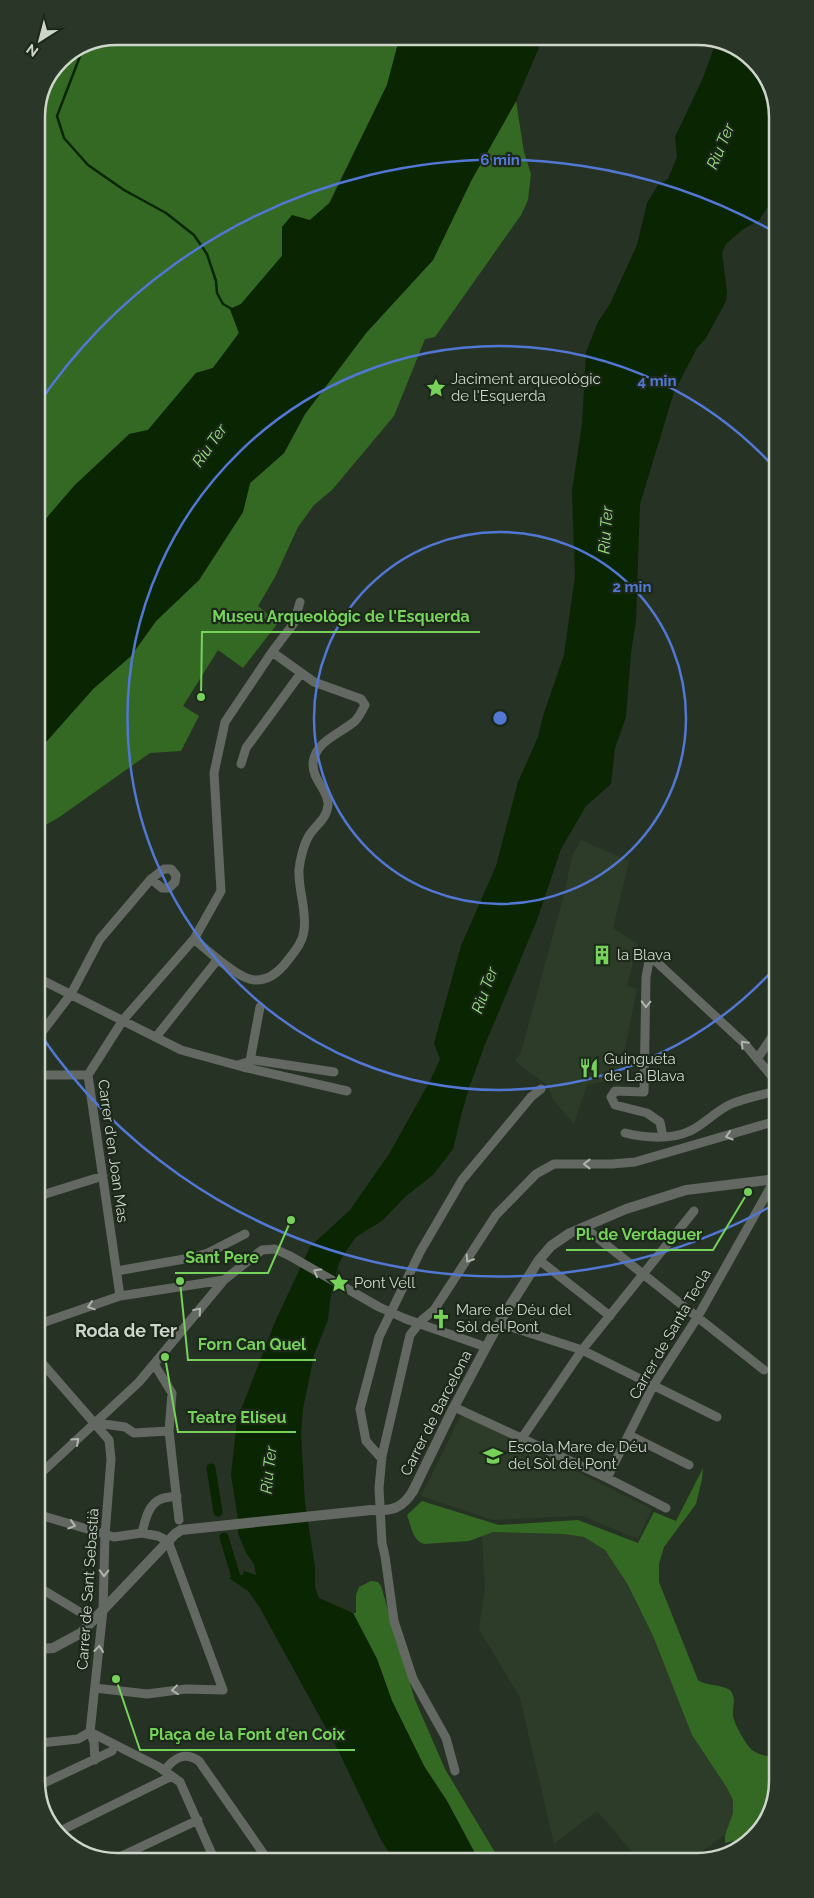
<svg xmlns="http://www.w3.org/2000/svg" width="814" height="1898" viewBox="0 0 814 1898" font-family="Raleway,sans-serif">
<rect width="100%" height="100%" fill="#263223"/>
<path fill="#2d3c28" d="M581 840 629 861 613 928 638 944 627 986 637 989 619 1078 587 1085 574 1124 553 1100 548 1086 515 1061 521 1052 565 891 572 856Z
M465 1416 652 1509 638 1539 582 1516 493 1520 421 1496 460 1417Z
M493 1532 563 1534 584 1537 605 1550 628 1585 653 1636 692 1735 727 1788 733 1800V1813L725 1835 692 1858H637L597 1811 554 1844 520 1698 479 1629 485 1587 482 1536Z"/>
<path fill="#346923" d="M117 36H400L387 85 329 203 310 220 282 227V256L241 304 230 309 239 333 213 368 196 373 148 430 129 434 75 485 37 529 36 112 60 60Z
M516 101 524 152 531 174 528 200 521 215 435 337 425 339 394 416 332 490 314 505 298 527 275 577 258 606 278 623 243 668 218 650 183 706 199 716 181 751 150 753 58 818 38 829V751L93 689 131 656 156 621 199 580 243 512 250 483 284 453 305 414 366 333 433 260 471 181Z
M703 1468 702 1479 696 1504 664 1547 659 1564V1582L698 1680C706 1686 719 1684 730 1690 737 1699 732 1706 733 1716 734 1724 747 1746 752 1750 759 1756 770 1755 778 1761V1781L761 1830 741 1844 734 1841 725 1843V1835L733 1813V1800L727 1788 692 1735 653 1636 628 1585 605 1550 584 1537 563 1534 493 1532 469 1541 424 1544C413 1541 411 1526 407 1515L422 1501 499 1525 578 1520 638 1543 654 1512 676 1521Z
M371 1581 378 1582 381 1586 415 1700 445 1769 499 1859H478L447 1801 424 1766 392 1701 377 1659 353 1613H356V1595L359 1587Z"/>
<path fill="#0a2502" d="M400 36H544L516 101 471 181 433 260 366 333 305 414 284 453 250 483 243 512 199 580 156 621 131 656 93 689 38 751 37 529 75 485 130 434 148 430 196 373 213 368 239 333 230 309 241 304 282 256V227L292 215 310 220 330 203 387 85Z
M716 42 746 53 774 92V198L759 220 742 230 726 244 722 253 727 292 726 301 706 338 697 348 674 392 640 504 636 621 631 652 626 717 615 748 611 784 586 806 561 849 537 920 484 1047 469 1088 462 1112 453 1149 433 1175 406 1196 383 1220 356 1237 344 1254 339 1263 330 1300 328 1320 314 1355 303 1409 301 1434 305 1503 315 1567V1587L319 1598 353 1613 377 1659 392 1701 424 1766 447 1801 478 1859 394 1860 381 1840 338 1750 260 1608 248 1591 229 1578 243 1575 244 1571 256 1575 254 1564 246 1553 238 1533V1519L231 1475 237 1420 275 1322 310 1247 350 1210 389 1154 430 1081 440 1059 434 1043 461 946 496 866 518 782 538 737 543 716 564 655 575 576 572 491 582 424 586 352 598 322 610 304 637 245 647 203 658 185 668 179 677 157 675 137 703 78Z"/>
<g fill="none" stroke-linecap="round" stroke-linejoin="round">
<path stroke="#0a2502" stroke-width="2.5" d="M82 51 57 116 64 138 88 165 124 190 166 213 194 235 207 254 216 281 217 293 223 304 232 309"/>
<path stroke="#0a2502" stroke-width="9" d="M211 1468 218 1512
M224 1537 236 1577 245 1583"/>
<path stroke="#636962" stroke-width="9" d="M241 764 246 748 301 673
M194 939C207 950 238 979 254 980 269 981 280 971 288 960 295 951 303 942 304 930 307 910 298 890 299 870 300 859 304 843 310 834 317 824 327 818 328 805 329 790 312 780 313 763 315 741 340 734 355 721 359 717 362 711 365 705L361 699 314 682 272 652
M650 956 646 977 644 1092 615 1091 611 1097 615 1105 647 1113 660 1122 663 1137
M650 956 743 1042 776 1081
M38 978 181 1050 243 1067 347 1091
M39 1036 71 994 100 939 151 879 162 888H169L175 882 176 875 171 869H164L151 879
M156 1037 218 959
M757 1059 776 1031
M250 1061 260 1007
M238 1065 254 1060 334 1072
M39 1075H88
M625 1133C645 1138 671 1140 690 1131 704 1125 715 1111 731 1104 745 1098 761 1095 776 1091
M39 1196 103 1176
M585 1228 764 1370
M539 1260 610 1316
M117 1271 190 1258 208 1253 245 1234
M120 1296 88 1075 123 1020 194 939 221 891 214 773 225 722 272 652 294 623 300 602
M406 1319 486 1347
M499 1323 582 1350 717 1417
M39 1324 120 1296 224 1280
M39 1355 42 1363 109 1440 111 1459 105 1535 103 1610 90 1732 94 1742 95 1760
M154 1364 172 1393 169 1431 179 1520
M454 1407 607 1478 666 1508
M96 1423 125 1427 134 1433 169 1431
M629 1435 689 1465
M522 1438 582 1350 694 1211
M382 1459 366 1441 360 1409 379 1337 420 1252 462 1180 531 1097 541 1089
M40 1474 139 1382 224 1280 262 1250 275 1249 290 1256
M607 1478 653 1386 697 1318 775 1179
M40 1515 114 1537 142 1533 158 1536 168 1541 223 1690 186 1689 147 1694 95 1688
M142 1533C145 1521 148 1504 161 1499 166 1497 172 1497 177 1496
M40 1588 93 1620
M90 1732 159 1767 180 1782 215 1861
M40 1743 78 1739 90 1732
M164 1771C174 1758 184 1751 199 1761L263 1853
M455 1771 446 1738 413 1679 394 1621 385 1556 382 1543 379 1488 382 1456 410 1335 422 1320 434 1310 496 1215 536 1174 554 1164H612L635 1162 776 1121
M40 1785 112 1751
M58 1832 172 1776
M111 1861 198 1820"/>
<path stroke="#636962" stroke-width="10" d="M413 1491 454 1407 499 1323 539 1260 551 1246 570 1233 626 1209 686 1190 776 1179
M40 1649 53 1648 81 1633 175 1534 181 1530 371 1510"/>
<path stroke="#636962" stroke-width="9" d="M290 1256 379 1307 406 1319"/>
<path stroke="#636962" stroke-width="10" d="M371 1510C392 1511 402 1509 413 1491"/>
</g>
<defs><path id="oneway-chevron" d="M-2-3.5L2.5 0L-2 3.5" fill="none" stroke-width="1.6" stroke-linecap="round" stroke-linejoin="round" transform="scale(1.25)"/></defs>
<g stroke="#aeb5ac">
<use href="#oneway-chevron" transform="translate(646 1004) rotate(91)"/>
<use href="#oneway-chevron" transform="translate(744 1044) rotate(-133)"/>
<use href="#oneway-chevron" transform="translate(729 1136) rotate(163)"/>
<use href="#oneway-chevron" transform="translate(587 1164) rotate(-180)"/>
<use href="#oneway-chevron" transform="translate(469 1259) rotate(123)"/>
<use href="#oneway-chevron" transform="translate(317 1272) rotate(-151)"/>
<use href="#oneway-chevron" transform="translate(91 1306) rotate(162)"/>
<use href="#oneway-chevron" transform="translate(198 1311) rotate(-50)"/>
<use href="#oneway-chevron" transform="translate(76 1441) rotate(-42)"/>
<use href="#oneway-chevron" transform="translate(72 1525) rotate(17)"/>
<use href="#oneway-chevron" transform="translate(104 1573) rotate(91)"/>
<use href="#oneway-chevron" transform="translate(99 1649) rotate(-84)"/>
<use href="#oneway-chevron" transform="translate(175 1690) rotate(173)"/>
</g>
<g fill="none" stroke="#5277d4" stroke-width="2.5">
<circle cx="500" cy="718" r="186"/>
<path d="M774 969A372 372 0 1 1 774 467"/>
<path d="M775 1204A558 558 0 0 1 40 1034M37 406A558 558 0 0 1 771 230"/>
</g>
<defs>
<symbol id="sight-bare" viewBox="-9 -9 18 18"><path d="M0-6L1.8-2.2L6-1.7L2.9 1.2L3.7 5.4L0 3.3L-3.7 5.4L-2.9 1.2L-6-1.7L-1.8-2.2Z" fill="#76d25a" stroke="#1c2819" stroke-width="2.5" paint-order="stroke"/></symbol>
<symbol id="building-bare" viewBox="-9 -9 18 18"><path d="M-4-6H4V6H1V3H-1V6H-4ZM-2.5-4.3h1.7v1.8h-1.7ZM.8-4.3h1.7v1.8H.8ZM-2.5-1h1.7V.8h-1.7ZM.8-1h1.7V.8H.8Z" fill="#76d25a" stroke="#1c2819" stroke-width="2.5" paint-order="stroke"/></symbol>
<symbol id="restaurant-bare" viewBox="-9 -9 18 18"><path d="M-5-6h1v4h1v-4h1v4h1v-4h1v5L-1.5 .5V6h-2V.5L-5-1ZM5-6V6H3V1.5H1.5Q1.5-4 5-6Z" fill="#76d25a" stroke="#1c2819" stroke-width="2.5" paint-order="stroke"/></symbol>
<symbol id="church-bare" viewBox="-9 -9 18 18"><path d="M-1.2-6h2.4v3.5h3.3v2.4h-3.3V6h-2.4V-.1h-3.3v-2.4h3.3Z" fill="#76d25a" stroke="#1c2819" stroke-width="2.5" paint-order="stroke"/></symbol>
<symbol id="school-bare" viewBox="-9 -9 18 18"><path d="M0-5L7-2L0 1L-7-2ZM-4 1L0 2.5L4 1V4Q0 6-4 4Z" fill="#76d25a" stroke="#1c2819" stroke-width="2.5" paint-order="stroke"/></symbol>
</defs>
<g fill-rule="evenodd">
<use href="#sight-bare" x="422" y="374" width="28" height="28"/>
<use href="#building-bare" x="588" y="941" width="28" height="28"/>
<use href="#restaurant-bare" x="575" y="1054" width="28" height="28"/>
<use href="#sight-bare" x="325" y="1269" width="28" height="28"/>
<use href="#church-bare" x="427" y="1305" width="28" height="28"/>
<use href="#school-bare" x="479" y="1442" width="28" height="28"/>
</g>
<g text-anchor="middle" stroke-width="4.5" stroke-linejoin="round" paint-order="stroke">
<g font-size="15" fill="#ced6cc" stroke="#1c2819" text-anchor="start">
<text x="451" y="384">Jaciment arqueològic<tspan x="451" dy="17">de l'Esquerda</tspan></text>
<text x="617" y="960">la Blava</text>
<text x="604" y="1064">Guingueta<tspan x="604" dy="17">de La Blava</tspan></text>
<text x="354" y="1288">Pont Vell</text>
<text x="456" y="1315">Mare de Déu del<tspan x="456" dy="17">Sòl del Pont</tspan></text>
<text x="508" y="1452">Escola Mare de Déu<tspan x="508" dy="17">del Sòl del Pont</tspan></text>
</g>
<g font-size="15" fill="#ced6cc" stroke="#1c2819">
<text transform="translate(113 1151) rotate(82)" y="5">Carrer d'en Joan Mas</text>
<text transform="translate(670 1334) rotate(-60)" y="5">Carrer de Santa Tecla</text>
<text transform="translate(436 1413) rotate(-63)" y="5">Carrer de Barcelona</text>
<text transform="translate(88 1589) rotate(-86)" y="5">Carrer de Sant Sebastià</text>
</g>
<g font-size="16" font-style="italic" fill="#95de7f" stroke="#1c2819">
<text transform="translate(720 146) rotate(-67)" y="6">Riu Ter</text>
<text transform="translate(209 445) rotate(-55)" y="6">Riu Ter</text>
<text transform="translate(605 530) rotate(-86)" y="6">Riu Ter</text>
<text transform="translate(484 990) rotate(-70)" y="6">Riu Ter</text>
<text transform="translate(268 1470) rotate(-84)" y="6">Riu Ter</text>
</g>
<g font-size="18" font-weight="bold" fill="#ced6cc" stroke="#1c2819">
<text x="126" y="1337">Roda de Ter</text>
</g>
</g>
<path d="M0 0H814V1898H0ZM117 45H697A72 72 0 0 1 769 117V1781A72 72 0 0 1 697 1853H117A72 72 0 0 1 45 1781V117A72 72 0 0 1 117 45Z" fill="#2a3627" fill-rule="evenodd"/>
<path fill="none" stroke="#ced6cc" stroke-width="2.5" d="M117 45H697A72 72 0 0 1 769 117V1781A72 72 0 0 1 697 1853H117A72 72 0 0 1 45 1781V117A72 72 0 0 1 117 45Z"/>
<circle cx="500" cy="718" r="8" fill="#5277d4" stroke="#1c2819" stroke-width="2.5"/>
<g font-size="15" text-anchor="middle" font-weight="bold" fill="#5277d4" stroke="#1c2819" stroke-width="4.5" stroke-linejoin="round" paint-order="stroke">
<text x="500" y="165">6 min</text>
<text x="657" y="386">4 min</text>
<text x="632" y="592">2 min</text>
</g>
<path fill="none" stroke="#76d25a" stroke-width="2" d="M201 697L202 632H480M748 1192L713 1250H566M291 1220L268 1273H175M180 1281L188 1360H316M165 1357L178 1432H296M116 1679L140 1750H355"/>
<g fill="#76d25a" stroke="#1c2819" stroke-width="2">
<circle cx="201" cy="697" r="5"/>
<circle cx="748" cy="1192" r="5"/>
<circle cx="291" cy="1220" r="5"/>
<circle cx="180" cy="1281" r="5"/>
<circle cx="165" cy="1357" r="5"/>
<circle cx="116" cy="1679" r="5"/>
</g>
<g font-size="16" text-anchor="middle" font-weight="bold" fill="#76d25a" stroke="#1c2819" stroke-width="4.5" stroke-linejoin="round" paint-order="stroke">
<text x="341" y="622">Museu Arqueològic de l'Esquerda</text>
<text x="639" y="1240">Pl. de Verdaguer</text>
<text x="222" y="1263">Sant Pere</text>
<text x="252" y="1350">Forn Can Quel</text>
<text x="237" y="1423">Teatre Eliseu</text>
<text x="247" y="1740">Plaça de la Font d'en Coix</text>
</g>
<g transform="translate(40 40) rotate(216)" stroke="#1c2819" stroke-width="4" paint-order="stroke">
<path d="M0-4L9 19L0 12L-9 19Z" fill="#ced6cc"/>
<text y="-8" font-size="14" font-weight="bold" text-anchor="middle" fill="#ced6cc">N</text>
</g>
</svg>
